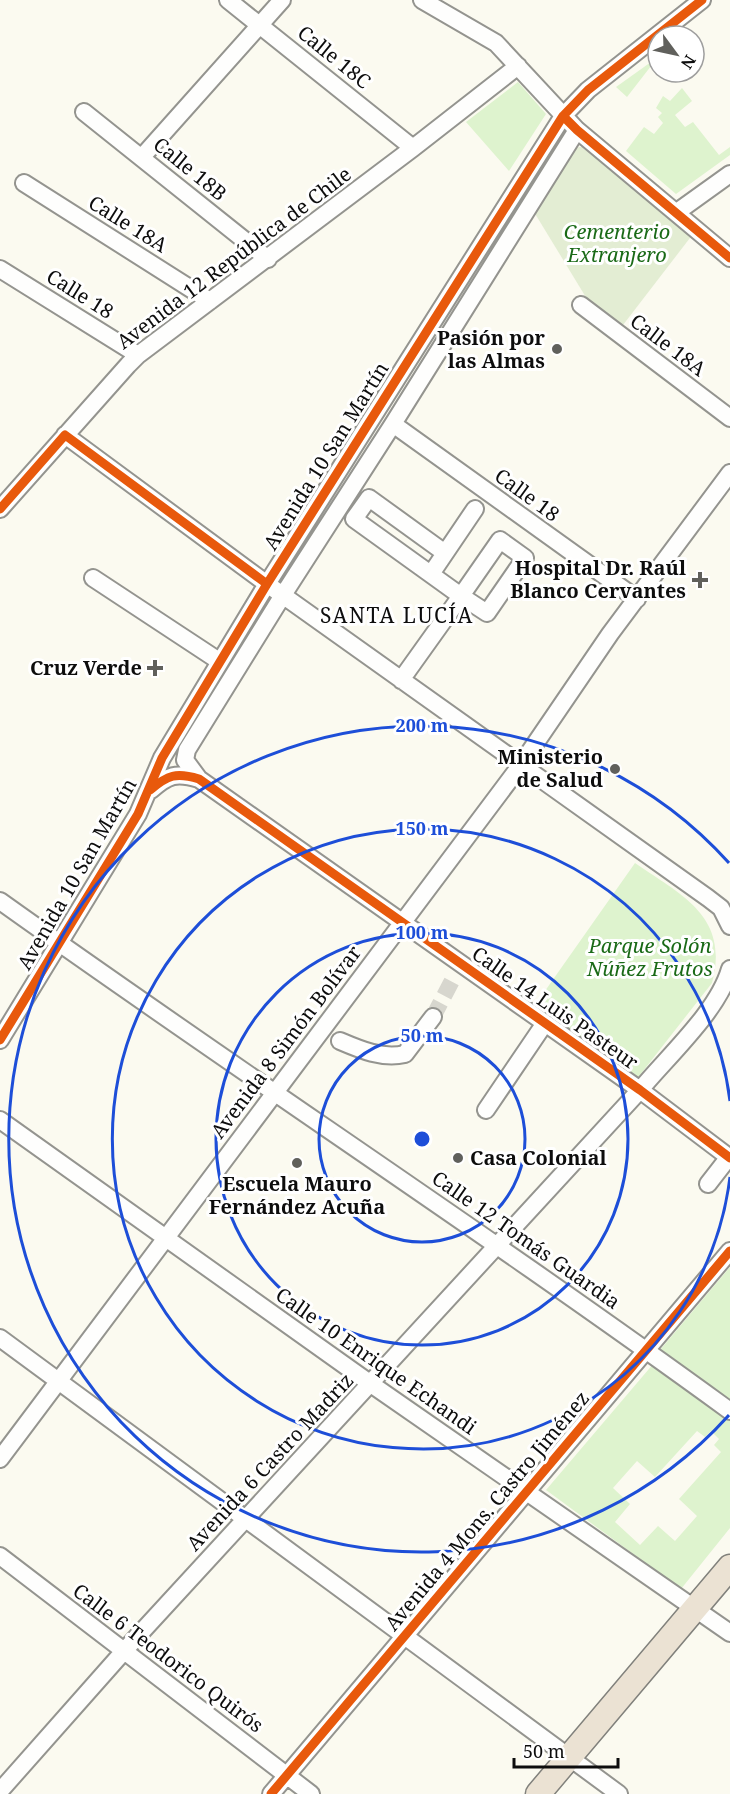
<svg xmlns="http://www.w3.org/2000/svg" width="730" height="1794" viewBox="0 0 730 1794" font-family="'Noto Serif',serif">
<rect width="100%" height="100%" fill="#fbfaf0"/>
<path fill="#def3ce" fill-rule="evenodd" d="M658 57 627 97 616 87Z
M518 82 546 114 509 171 466 122Z
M682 88 692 101 675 115 685 127 693 122 719 155 730 147V155L676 194 626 151 644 127 654 134 663 123 658 117 662 113 656 108 663 96 670 101Z
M635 863C681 895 730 916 712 983L636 1080 533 1008Z
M730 1267V1401L660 1350Z
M654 1363 730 1419V1528L681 1589 546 1490ZM697 1431 705 1437 711 1431 719 1439 714 1445 721 1452 679 1499 697 1516 675 1541 658 1526 640 1545 615 1522 630 1504 613 1488 637 1461 655 1477Z"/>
<path fill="#e3edd3" d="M579 147H582L693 234 623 325 587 299 534 212 575 149Z"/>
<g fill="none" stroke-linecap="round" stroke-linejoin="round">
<path stroke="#d7d6ce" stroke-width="16" stroke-dasharray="16 8" stroke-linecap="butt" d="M433 1017 454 977"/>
<defs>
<path id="minor" d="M228 0 413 148
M422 0 496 43 577 130 730 258
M84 112 268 259
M142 157 282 0
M24 183 210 301
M677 212 730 174
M0 269 138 355
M581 305 730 418
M393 424 637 599
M65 435 267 584 708 898 721 908 730 926
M0 509 128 365 138 355 413 148 518 66
M500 540 525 558 487 613 461 596Z
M431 574 475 509
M93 578 219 661
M401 680 461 596 354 519 369 498 445 553
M199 779 185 760 187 750 283 595 393 424 577 130
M151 790C168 775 176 772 199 779L640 1090 730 1158
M0 901C242 1074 490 1236 730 1411
M0 1040 138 814 162 758 267 584 563 116 588 90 702 0
M340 1041C361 1050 382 1059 405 1054L433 1017
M486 1110 545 1023
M0 1120 371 1384 730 1633
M708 1184 729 1157
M0 1338 619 1794
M0 1459 520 766 610 634 730 473
M0 1556 311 1794
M0 1791 124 1651 640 1090C669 1055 718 1011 730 969
M271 1794 730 1251"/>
<path id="highway" d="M538 1794 730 1567"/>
</defs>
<use href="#minor" stroke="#94948f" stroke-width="20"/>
<use href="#highway" stroke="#81817c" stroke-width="27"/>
<use href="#minor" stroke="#fefefd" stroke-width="16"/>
<use href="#highway" stroke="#ebe2d3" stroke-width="24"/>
<defs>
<path id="cycleway" d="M563 116 577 130 730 258
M0 509 65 435 267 584
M150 790C168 775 176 772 199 779L640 1090 730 1158
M0 1040 138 814 162 758 267 584 563 116 588 90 702 0
M271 1794 730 1251"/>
</defs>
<use href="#cycleway" stroke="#fff" stroke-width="13"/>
<use href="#cycleway" stroke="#e8590c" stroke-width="9"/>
</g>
<g fill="none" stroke="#1d4ed8" stroke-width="3">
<circle cx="422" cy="1139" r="103"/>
<circle cx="422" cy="1139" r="206"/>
<path d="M730 1177A310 310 0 1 1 730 1101"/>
<path d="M729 1415A413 413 0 1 1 729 863"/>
</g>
<g fill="#60605c" stroke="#fff" stroke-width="2">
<circle cx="557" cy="349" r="6"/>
<path d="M697 571h6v6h6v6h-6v6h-6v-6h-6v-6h6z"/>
<path d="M152 659h6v6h6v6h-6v6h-6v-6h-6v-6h6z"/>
<circle cx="615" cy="769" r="6"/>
<circle cx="458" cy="1158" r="6"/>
<circle cx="297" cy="1163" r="6"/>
</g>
<g text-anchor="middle" stroke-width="6" stroke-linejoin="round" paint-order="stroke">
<g font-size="20" fill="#0d0d0d" stroke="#fff">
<text transform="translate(334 57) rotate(39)" y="7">Calle 18C</text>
<text transform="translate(190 169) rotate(39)" y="7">Calle 18B</text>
<text transform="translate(128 224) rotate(32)" y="7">Calle 18A</text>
<text transform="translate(234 258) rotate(-37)" y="7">Avenida 12 República de Chile</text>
<text transform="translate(80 294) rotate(32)" y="7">Calle 18</text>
<text transform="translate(668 345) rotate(37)" y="7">Calle 18A</text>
<text transform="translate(326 456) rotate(-58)" y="7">Avenida 10 San Martín</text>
<text transform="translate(527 495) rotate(36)" y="7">Calle 18</text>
<text transform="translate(77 874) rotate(-60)" y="7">Avenida 10 San Martín</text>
<text transform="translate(555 1008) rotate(35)" y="7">Calle 14 Luis Pasteur</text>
<text transform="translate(286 1042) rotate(-53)" y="7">Avenida 8 Simón Bolívar</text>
<text transform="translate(526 1240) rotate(35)" y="7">Calle 12 Tomás Guardia</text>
<text transform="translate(376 1361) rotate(35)" y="7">Calle 10 Enrique Echandi</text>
<text transform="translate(270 1462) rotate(-47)" y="7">Avenida 6 Castro Madriz</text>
<text transform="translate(487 1511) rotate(-50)" y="7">Avenida 4 Mons. Castro Jiménez</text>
<text transform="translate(168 1658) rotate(37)" y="7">Calle 6 Teodorico Quirós</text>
</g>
<g font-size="20" font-style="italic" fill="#1a6a17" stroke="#fff">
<text x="617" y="239">Cementerio<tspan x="617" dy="23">Extranjero</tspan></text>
<text x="650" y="953">Parque Solón<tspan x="650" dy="23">Núñez Frutos</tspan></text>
</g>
<g font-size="20" font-weight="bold" fill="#0d0d0d" stroke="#fff" text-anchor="end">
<text x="545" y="345">Pasión por<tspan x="545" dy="23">las Almas</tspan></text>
<text x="686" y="575">Hospital Dr. Raúl<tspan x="686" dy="23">Blanco Cervantes</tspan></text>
<text x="142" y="675">Cruz Verde</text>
<text x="603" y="764">Ministerio<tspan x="603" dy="23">de Salud</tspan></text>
<text x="470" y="1165" text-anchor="start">Casa Colonial</text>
<text x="297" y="1191" text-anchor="middle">Escuela Mauro<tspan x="297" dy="23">Fernández Acuña</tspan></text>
</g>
<g font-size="21" letter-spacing="1.5" fill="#0d0d0d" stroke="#fff">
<text x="397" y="623">SANTA LUCÍA</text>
</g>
</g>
<circle cx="422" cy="1139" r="9" fill="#1d4ed8" stroke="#fff" stroke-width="3"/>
<g font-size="18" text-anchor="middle" font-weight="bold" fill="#1d4ed8" stroke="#fff" stroke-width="6" stroke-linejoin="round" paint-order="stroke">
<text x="422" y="732">200 m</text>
<text x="422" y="835">150 m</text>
<text x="422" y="939">100 m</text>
<text x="422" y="1042">50 m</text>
</g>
<g transform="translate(676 54) rotate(123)"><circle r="28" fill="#ffffff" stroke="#9e9e9e" stroke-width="1.5"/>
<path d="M0-4.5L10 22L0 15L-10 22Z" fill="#60605c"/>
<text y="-9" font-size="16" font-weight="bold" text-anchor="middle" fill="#0d0d0d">N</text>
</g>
<path d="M514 1758v9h104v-9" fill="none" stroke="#0d0d0d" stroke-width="3"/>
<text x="523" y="1758" font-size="18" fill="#0d0d0d" stroke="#ffffff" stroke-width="4.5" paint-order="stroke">50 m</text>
</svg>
